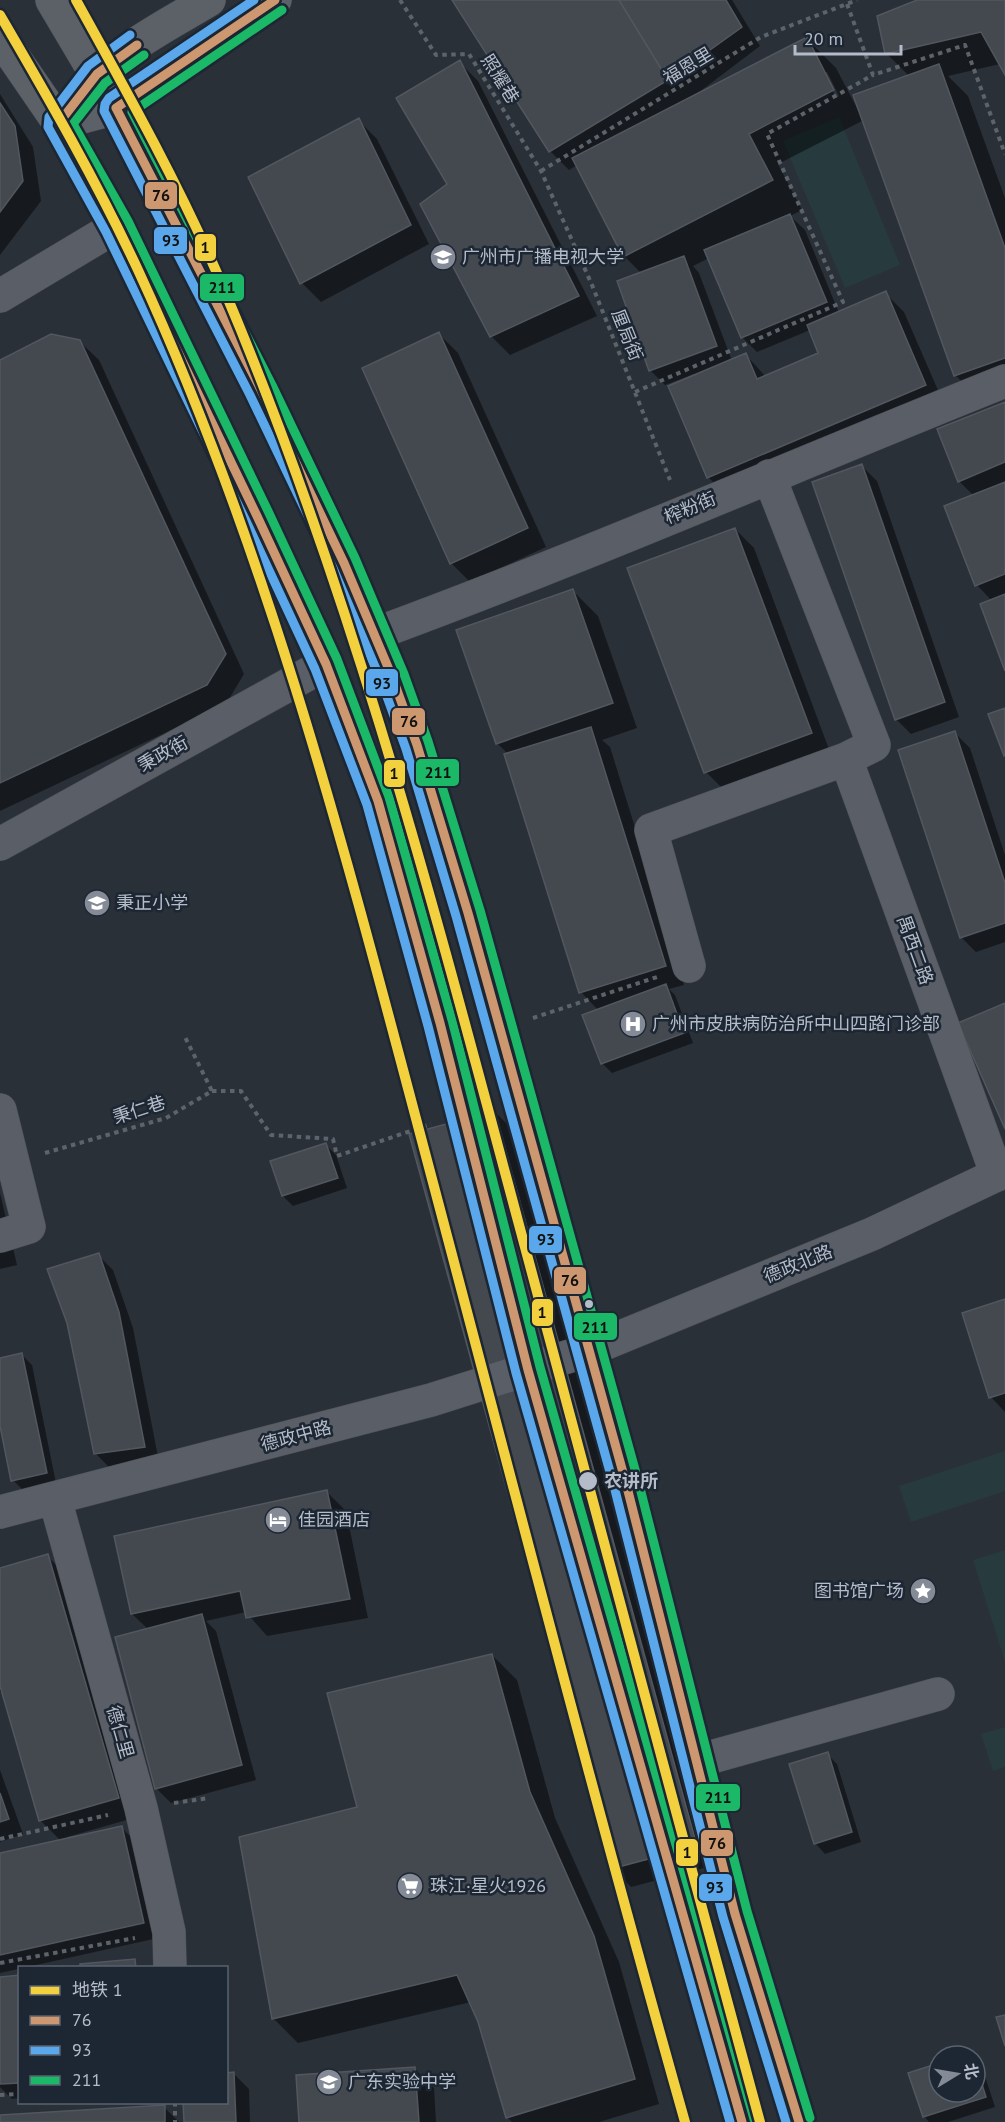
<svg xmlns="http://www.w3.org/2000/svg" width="1005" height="2122" viewBox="0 0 1005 2122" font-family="'PT Sans','Noto Sans SC',sans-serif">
<rect width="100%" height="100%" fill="#2a3038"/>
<path fill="#273a3e" d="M839 117 900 265 845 288 783 141Z
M1005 1451V1491L911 1522 899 1486Z
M1005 1550V1662L973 1560Z
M1005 1727V1767L993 1771 981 1734Z"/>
<path fill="#0007" fill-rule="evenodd" d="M454 0H732L760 46 690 99 807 39 836 68 859 112 909 76 886 53 921 0H1005V72L1000 64 948 76 968 96 1005 198V398L985 405 955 375 864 120 778 164 802 210 790 216 805 230 839 313 885 293 904 312 944 404 727 496 708 477 694 374 665 385 650 370 641 273 624 256 577 165 569 170 550 151ZM823 72H827L839 96 836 98ZM709 258 742 337 757 352 810 330 820 353 766 377 746 355 732 361 699 273 693 266Z
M459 62 478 81 597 316 510 355 491 336 449 185Z
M0 94 33 147 41 201 0 255Z
M358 120 377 139 429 244 321 302 302 283Z
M439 334 458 353 546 547 470 582 451 563Z
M79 341 99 360 244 674 226 704 0 811V361Z
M1005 403V666L992 601 977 585 974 496 959 481Z
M862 466 877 481 959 717 911 734 896 719Z
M735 529 754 548 830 752 725 791 706 772Z
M573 591 598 616 637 728 602 740 610 747 684 985 669 989 675 995 693 1043 612 1073 602 1063 598 1010 581 992 508 754 497 743Z
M955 733 970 748 1005 855V942L976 952 961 937Z
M495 1112 514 1131 715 1865 631 1887 612 1868Z
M326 1145 336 1155 347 1188 293 1206 283 1196 272 1162Z
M0 1193 17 1265 0 1269Z
M98 1255 113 1270 133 1328 159 1462 111 1469 96 1454Z
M1005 1301V1412L991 1397Z
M22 1355 32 1365 56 1483 23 1490 13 1480 0 1418V1359Z
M327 1492 346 1511 368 1618 267 1636 246 1612 206 1621 216 1631 256 1780 171 1803 156 1788 149 1630 132 1614Z
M47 1556 66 1575 137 1817 67 1837 68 1839 122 1828 137 1843 158 1938 0 1973V1854L61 1841 40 1820 3 1691 0 1692V1570Z
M492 1655 517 1680 555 1818 619 1962 659 2104 599 2122H512L507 2117 479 2022 471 2002 298 2043 273 2018 359 1808Z
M827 1754 837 1764 861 1842 825 1854 815 1843Z
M0 1770 23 1834 0 1842Z
M20 1976V2098L12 2099 0 2087V1978Z
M975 2058 981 2064 995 2107 948 2122H929L924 2116 939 2065V2092H975Z
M415 2069 434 2088 436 2122H301Z
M234 2074 249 2089 250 2122H185L226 2102Z
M164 2107 179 2122H0V2117Z"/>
<path fill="#444950" stroke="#52575f" stroke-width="1.5" d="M452 0H619L668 80 549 152Z
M619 0H726L742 27 668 80Z
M917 0H1005V75L981 32 885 54 877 16Z
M807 37 834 90 749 134 773 180 623 257 572 158Z
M460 60 579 296 490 337 420 204 447 184 396 98Z
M939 64 1005 248V358L954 376 853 95Z
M0 103 15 126 23 181 0 212Z
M359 118 411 225 300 284 248 177Z
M790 214 827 302 741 338 704 250Z
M684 256 717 346 649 371 617 281Z
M886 291 926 385 707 478 668 386 746 353 757 379 818 353 807 325Z
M439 332 528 528 450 564 362 368Z
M51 334 80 340 226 654 207 685 0 783V360Z
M1005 402V462L958 482 937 429Z
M862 464 945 702 895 720 812 482Z
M1005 482V574L975 586 944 506Z
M735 528 812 733 704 773 627 568Z
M573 589 613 703 496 744 456 630Z
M1005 594V671L980 604Z
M1005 708V755L1004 756 988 714Z
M591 727 666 966 579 993 504 754Z
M955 731 1005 883V923L960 938 898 750Z
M666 984 684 1033 601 1064 582 1015Z
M1005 1003V1129L958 1023Z
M495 1111 697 1846 611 1869 409 1134Z
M326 1143 338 1178 282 1196 270 1161Z
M99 1253 119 1312 145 1447 94 1454 67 1323 47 1269Z
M1005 1299V1393L989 1398 962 1313Z
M22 1353 47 1473 11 1481 0 1426V1358Z
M327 1490 350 1599 246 1618 240 1591 131 1614 114 1536Z
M48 1554 119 1798 39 1821 0 1686V1568Z
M202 1614 242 1765 155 1789 115 1637Z
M492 1654 530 1792 594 1936 635 2079 506 2118 478 2022 457 1975 272 2019 239 1837 357 1807 327 1693Z
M828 1752 852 1832 814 1844 789 1764Z
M0 1793 9 1819 0 1822Z
M122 1826 144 1923 0 1955V1853Z
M135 1959 136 1968H80V1964Z
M20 1975V2083L0 2084V1977Z
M1005 2015V2046L996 2017Z
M975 2062 986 2097 923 2117 908 2073 939 2063V2092H975Z
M415 2067 419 2122H299L296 2075Z
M234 2072 236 2122H184L183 2102H226V2073Z
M165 2105V2122H0V2115Z"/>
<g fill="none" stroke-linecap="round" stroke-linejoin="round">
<defs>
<path id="minor" d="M0 296 117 226
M375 634C587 556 795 465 1005 381
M846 759 997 1175
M0 844 326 664
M689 966 651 830 846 759 874 745 769 476
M0 1110 29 1227 0 1236
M55 1499 141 1808 169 1932 170 1968
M0 1512 431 1400 589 1350 872 1234 1005 1171
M697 1761 938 1694"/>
<path id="major" d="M52 0 116 108 261 390 375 634 417 745 468 913 627 1487 735 1914 799 2122
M0 37 59 123 117 226 326 664 378 801 440 1023 528 1370 742 2122
M84 91C114 51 166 26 209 0
M59 123 116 108 275 0"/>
</defs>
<use href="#minor" stroke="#484c53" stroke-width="34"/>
<use href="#major" stroke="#484c55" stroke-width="34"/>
<path stroke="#5d636a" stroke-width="4" stroke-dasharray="4.5 4.5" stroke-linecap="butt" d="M400 0 436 55 469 54 541 171 592 285 670 480
M847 4 873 75 965 45 1005 154
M541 171 761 37 857 0
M635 392 843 302 767 134 873 75
M533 1018 657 977
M212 1091H241L271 1135 333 1139 337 1156 431 1124
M45 1153 166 1118 212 1091 185 1037
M174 1803 209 1798
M0 1839 108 1815
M0 1963 135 1938
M0 2095 20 2094
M175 2102V2122"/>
<use href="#minor" stroke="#5a5e66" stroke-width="33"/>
<use href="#major" stroke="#5c6168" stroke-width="33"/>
<defs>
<path id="bus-1" d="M275 0 116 108 261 390 344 563 393 679 417 745 468 913 627 1487 735 1914 799 2122
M137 45 97 74 59 123 117 226 257 516 326 664 378 801 440 1023 528 1370 742 2122"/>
<path id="bus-2" d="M254 0 109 98 105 104 104 111 250 395 333 568 382 683 406 749 456 916 615 1490 723 1917 786 2122
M130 35 88 66 49 117 48 127 106 232 246 521 315 669 367 805 428 1026 516 1373 730 2122"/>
<path id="bus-3" d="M282 10 132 112 272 385 355 558 404 674 428 741 480 910 639 1484 747 1911 810 2118
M144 55 105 83 73 124 128 221 268 511 337 659 389 797 452 1020 540 1367 754 2119"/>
</defs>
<use href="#bus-1" stroke="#1d2633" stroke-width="14"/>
<use href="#bus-2" stroke="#1d2633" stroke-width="14"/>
<use href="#bus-3" stroke="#1d2633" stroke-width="14"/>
<use href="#bus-1" stroke="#cd976f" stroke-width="9"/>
<use href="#bus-2" stroke="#5aa8eb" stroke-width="9"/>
<use href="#bus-3" stroke="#1ab867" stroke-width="9"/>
<defs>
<path id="metro-1" d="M76 0C127 92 178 183 220 280 350 584 433 903 518 1221 599 1522 678 1822 760 2122
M0 15C49 99 97 182 138 270 274 564 353 882 436 1194 518 1504 598 1814 685 2122"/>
</defs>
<use href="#metro-1" stroke="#1d2633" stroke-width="15"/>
<use href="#metro-1" stroke="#f3d03e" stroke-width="10"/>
</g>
<defs>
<symbol id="university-disc" viewBox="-11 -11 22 22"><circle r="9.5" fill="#848b96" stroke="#1d2633"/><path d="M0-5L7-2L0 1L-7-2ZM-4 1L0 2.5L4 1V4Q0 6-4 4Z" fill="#fff"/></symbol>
<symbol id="school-disc" viewBox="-11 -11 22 22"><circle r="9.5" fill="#848b96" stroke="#1d2633"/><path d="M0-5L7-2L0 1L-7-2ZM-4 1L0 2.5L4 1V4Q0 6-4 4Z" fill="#fff"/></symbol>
<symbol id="hospital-disc" viewBox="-11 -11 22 22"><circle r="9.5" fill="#848b96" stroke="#1d2633"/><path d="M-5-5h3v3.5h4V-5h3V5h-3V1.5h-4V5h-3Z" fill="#fff"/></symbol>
<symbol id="hotel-disc" viewBox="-11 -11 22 22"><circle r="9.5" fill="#848b96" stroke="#1d2633"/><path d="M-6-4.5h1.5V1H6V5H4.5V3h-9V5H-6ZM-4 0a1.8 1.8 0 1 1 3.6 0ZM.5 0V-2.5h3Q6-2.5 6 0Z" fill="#fff"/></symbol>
<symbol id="sight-disc" viewBox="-11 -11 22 22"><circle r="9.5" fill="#848b96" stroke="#1d2633"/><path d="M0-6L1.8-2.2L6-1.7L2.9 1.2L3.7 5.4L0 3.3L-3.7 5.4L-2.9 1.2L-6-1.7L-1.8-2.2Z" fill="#fff"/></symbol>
<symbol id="supermarket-disc" viewBox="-11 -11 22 22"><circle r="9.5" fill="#848b96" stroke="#1d2633"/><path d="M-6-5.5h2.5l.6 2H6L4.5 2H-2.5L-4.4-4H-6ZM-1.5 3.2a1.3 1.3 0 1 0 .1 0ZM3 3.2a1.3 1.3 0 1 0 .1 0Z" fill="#fff"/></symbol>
</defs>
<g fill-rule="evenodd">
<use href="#university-disc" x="428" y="242" width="30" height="30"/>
<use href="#school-disc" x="82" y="888" width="30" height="30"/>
<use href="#hospital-disc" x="618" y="1009" width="30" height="30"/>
<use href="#hotel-disc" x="263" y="1505" width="30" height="30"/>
<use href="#sight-disc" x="908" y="1576" width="30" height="30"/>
<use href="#supermarket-disc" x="395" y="1871" width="30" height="30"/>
<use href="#school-disc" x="314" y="2067" width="30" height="30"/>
</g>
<g fill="#b4bcc9" stroke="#1d2633" stroke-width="2">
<circle cx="589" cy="1304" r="5"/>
<circle cx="588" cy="1481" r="10"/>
</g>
<g text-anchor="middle" stroke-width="5" stroke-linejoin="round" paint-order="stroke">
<g font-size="18" fill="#b4bcc9" stroke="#1d2633">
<text transform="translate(688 66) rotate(-31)" y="6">福恩里</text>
<text transform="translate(500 79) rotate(58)" y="6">照耀巷</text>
<text transform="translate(627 335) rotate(68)" y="6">厘局街</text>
<text transform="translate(690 508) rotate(-23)" y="6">榨粉街</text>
<text transform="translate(163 754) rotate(-29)" y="6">秉政街</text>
<text transform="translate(915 950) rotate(70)" y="6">禺西二路</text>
<text transform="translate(139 1110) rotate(-18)" y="6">秉仁巷</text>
<text transform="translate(798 1264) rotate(-22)" y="6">德政北路</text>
<text transform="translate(296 1436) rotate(-15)" y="6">德政中路</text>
<text transform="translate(120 1732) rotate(74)" y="6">德仁里</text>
</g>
<g font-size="18" fill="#b4bcc9" stroke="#1d2633" text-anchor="start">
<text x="462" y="263">广州市广播电视大学</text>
<text x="116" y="909">秉正小学</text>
<text x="652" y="1030">广州市皮肤病防治所中山四路门诊部</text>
<text x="298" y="1526">佳园酒店</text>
<text x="904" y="1597" text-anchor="end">图书馆广场</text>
<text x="430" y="1892">珠江·星火1926</text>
<text x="348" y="2088">广东实验中学</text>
</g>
<g font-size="18" font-weight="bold" fill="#b4bcc9" stroke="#1d2633" text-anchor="start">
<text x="604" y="1487">农讲所</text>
</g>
</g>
<g stroke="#1d2633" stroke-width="2">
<rect x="144" y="181" width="34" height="29" rx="6" fill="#cd976f"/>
<rect x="153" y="226" width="35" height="29" rx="6" fill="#5aa8eb"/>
<rect x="194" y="233" width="23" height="29" rx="6" fill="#f3d03e"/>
<rect x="199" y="273" width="46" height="29" rx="6" fill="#1ab867"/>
<rect x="365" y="668" width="34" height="29" rx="6" fill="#5aa8eb"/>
<rect x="391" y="707" width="35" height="29" rx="6" fill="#cd976f"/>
<rect x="415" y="758" width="45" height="29" rx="6" fill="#1ab867"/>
<rect x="383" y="759" width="23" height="29" rx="6" fill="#f3d03e"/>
<rect x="528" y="1225" width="35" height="29" rx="6" fill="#5aa8eb"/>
<rect x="553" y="1266" width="34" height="29" rx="6" fill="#cd976f"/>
<rect x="531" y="1298" width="23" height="29" rx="6" fill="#f3d03e"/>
<rect x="573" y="1312" width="45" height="29" rx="6" fill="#1ab867"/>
<rect x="695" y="1783" width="46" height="29" rx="6" fill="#1ab867"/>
<rect x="700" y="1829" width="34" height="28" rx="6" fill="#cd976f"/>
<rect x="675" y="1838" width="24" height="29" rx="6" fill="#f3d03e"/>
<rect x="698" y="1873" width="35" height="29" rx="6" fill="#5aa8eb"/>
</g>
<g font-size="16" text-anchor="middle" font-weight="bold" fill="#111">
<text x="161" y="201">76</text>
<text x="171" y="246">93</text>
<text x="205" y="253">1</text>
<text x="222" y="293">211</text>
<text x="382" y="689">93</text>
<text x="409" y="727">76</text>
<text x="438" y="778">211</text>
<text x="394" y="779">1</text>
<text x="546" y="1245">93</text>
<text x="570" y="1286">76</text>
<text x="542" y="1318">1</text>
<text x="595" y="1333">211</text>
<text x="718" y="1803">211</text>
<text x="717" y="1849">76</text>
<text x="687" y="1858">1</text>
<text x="715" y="1893">93</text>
</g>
<rect x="18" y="1966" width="210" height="138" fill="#1d2633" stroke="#59626f" stroke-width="1.5"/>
<rect x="30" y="1986" width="30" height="9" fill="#f3d03e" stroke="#59626f" stroke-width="1.5"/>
<text x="72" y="1996" font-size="18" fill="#b4bcc9">地铁 1</text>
<rect x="30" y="2016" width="30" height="9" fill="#cd976f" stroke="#59626f" stroke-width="1.5"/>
<text x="72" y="2026" font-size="18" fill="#b4bcc9">76</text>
<rect x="30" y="2046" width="30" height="9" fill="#5aa8eb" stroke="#59626f" stroke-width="1.5"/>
<text x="72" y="2056" font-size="18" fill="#b4bcc9">93</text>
<rect x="30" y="2076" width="30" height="9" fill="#1ab867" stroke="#59626f" stroke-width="1.5"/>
<text x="72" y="2086" font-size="18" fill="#b4bcc9">211</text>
<g transform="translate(957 2074) rotate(79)"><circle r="28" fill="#1d2633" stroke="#59626f" stroke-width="1.5"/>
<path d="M0-4.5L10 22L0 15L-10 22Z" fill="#848b96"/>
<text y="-9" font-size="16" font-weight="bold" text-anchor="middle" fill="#b4bcc9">北</text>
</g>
<path d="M795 45v9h106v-9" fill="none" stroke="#b4bcc9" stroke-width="3"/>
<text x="804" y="45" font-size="18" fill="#b4bcc9" stroke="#1d2633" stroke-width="4.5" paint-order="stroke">20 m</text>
</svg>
